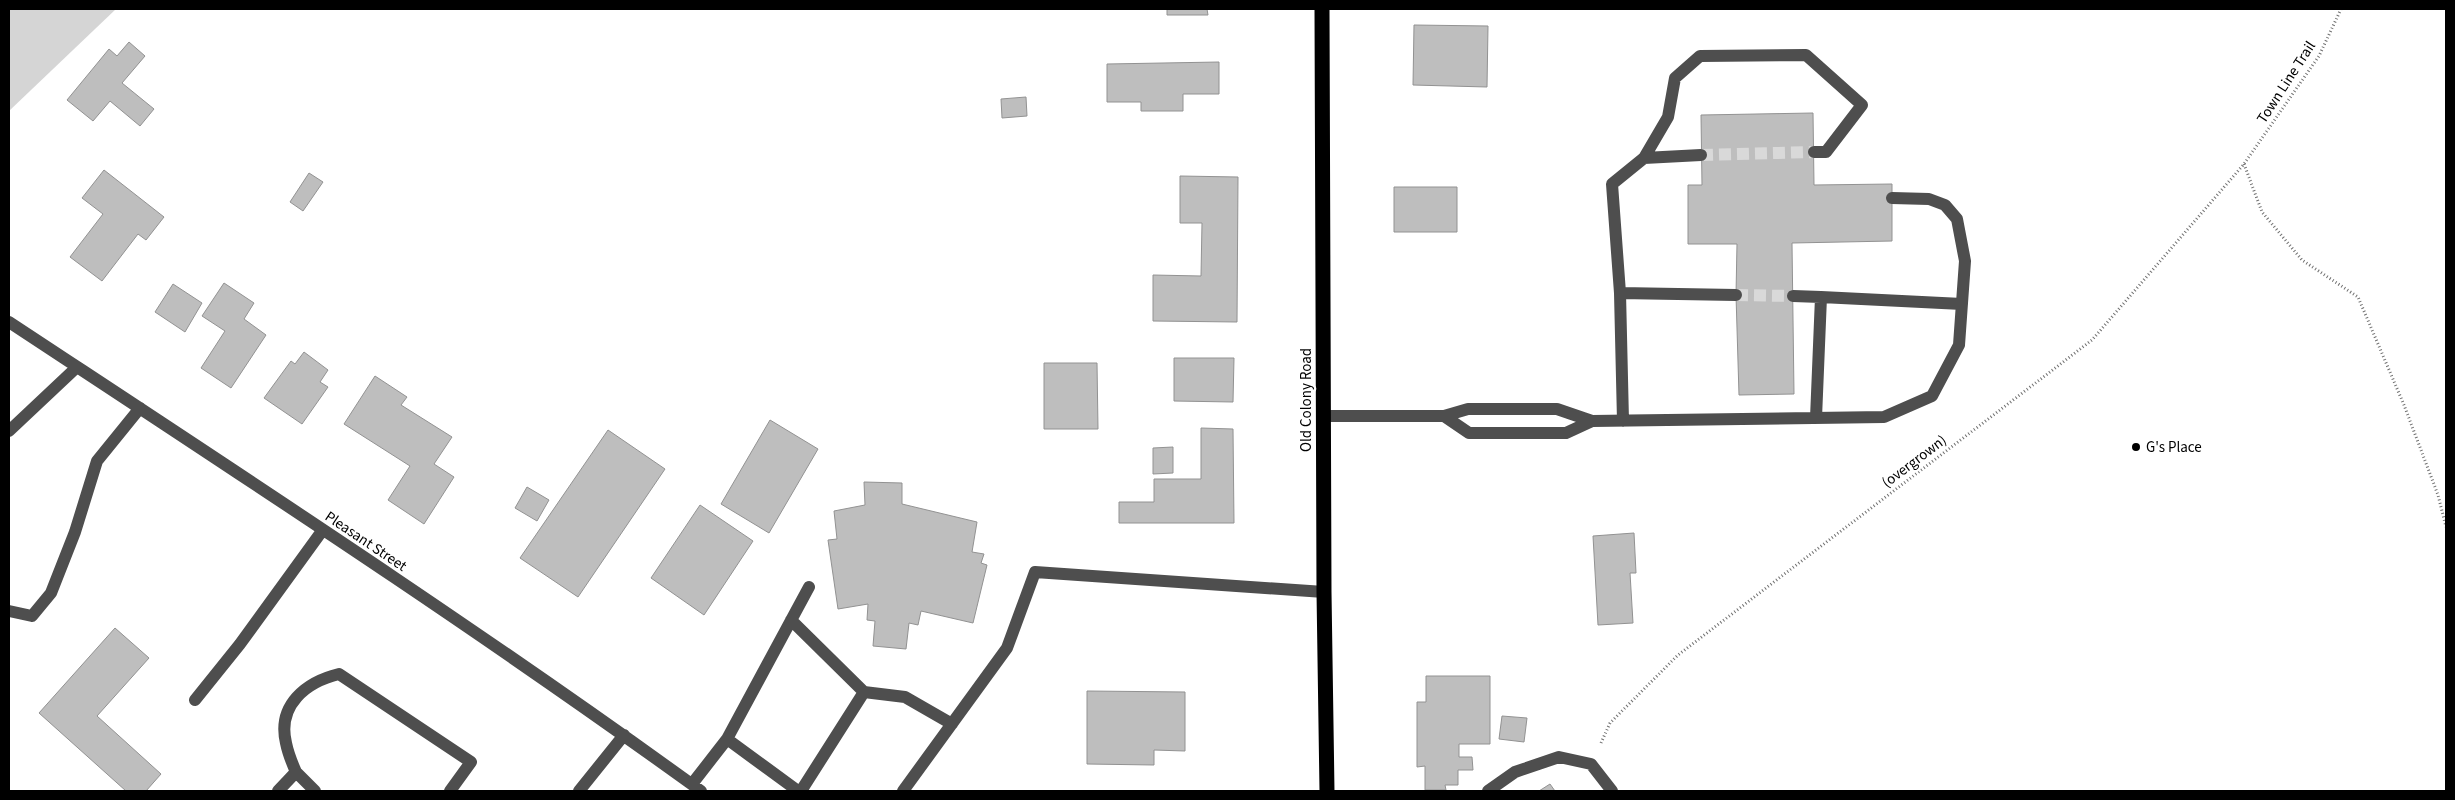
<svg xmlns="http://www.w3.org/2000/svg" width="2455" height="800" viewBox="0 0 2455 800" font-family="'Source Sans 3',sans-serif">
<rect width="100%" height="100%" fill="#fff"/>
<path fill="#d5d5d5" d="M9 9H116L9 111Z"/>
<path fill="#bebebe" stroke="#929292" d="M1167 9H1207L1208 15H1167Z
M1414 25 1488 26 1487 87 1413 85Z
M129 42 145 56 122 83 154 109 140 126 110 101 93 121 67 100 109 49 117 56Z
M1219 62V94H1183V111H1141V102H1107V64Z
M1026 97 1027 116 1002 118 1001 99Z
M1813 113 1814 185 1892 184V241L1792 243 1794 394 1739 395 1736 295 1737 244H1688V185H1702L1701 115Z
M104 170 164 217 146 240 138 234 102 281 70 257 103 214 82 198Z
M309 173 323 182 303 211 290 202Z
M1180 176 1238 177 1237 322 1153 321V275L1201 276 1202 223H1180Z
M1394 187H1457V232H1394Z
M224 283 254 303 244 319 266 335 231 388 201 368 225 331 202 316Z
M173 284 202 303 185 332 155 312Z
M304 352 328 370 320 382 328 387 302 424 264 398 291 361 295 364Z
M1174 358H1234L1233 402 1174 401Z
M1044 363H1097L1098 429H1044Z
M375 376 407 397 401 405 452 437 434 464 454 477 424 524 388 500 410 466 344 424Z
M770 420 818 449 769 533 721 504Z
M1201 428 1233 429 1234 523H1119V502H1154V479H1201Z
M608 430 665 469 578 597 520 558Z
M1173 447V473L1153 474V448Z
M864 482 902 483V504L977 522 972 552 984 554 981 563 987 565 973 623 921 611 918 625 909 623 906 649 873 646 875 621 867 620 868 604 838 609 828 540 837 539 834 511 865 505Z
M527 487 549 500 537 521 515 508Z
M700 505 753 541 704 615 651 578Z
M1634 533 1636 573H1630L1633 623 1598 625 1593 536Z
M115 628 149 658 97 716 161 774 146 791H126L39 713Z
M1426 676H1490V744H1459V757H1472L1473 770H1458V785H1445L1446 790H1425V766L1417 767V702H1426Z
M1087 691 1185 692V751L1154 750V765L1087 764Z
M1502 716 1527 718 1524 742 1499 739Z
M1550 784 1555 791H1539Z"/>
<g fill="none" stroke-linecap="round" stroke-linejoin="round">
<path stroke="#d9d9d9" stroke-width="12" stroke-dasharray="12 6" stroke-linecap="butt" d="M1701 155 1814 152
M1736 295 1793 296"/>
<path stroke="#707070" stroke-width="3" stroke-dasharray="1 2.5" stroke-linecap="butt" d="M2244 164 2262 212 2302 260 2358 297 2404 405 2438 495 2446 527
M1601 743 1610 723 1678 655 2092 340 2244 164 2319 56 2341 9"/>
<path stroke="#4e4e4e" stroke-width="12" d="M1644 158 1701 155
M1620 293 1736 295
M1793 296 1821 297
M9 322C241 475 476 628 701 791
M1323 416H1444L1468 409H1557L1592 421 1566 433H1469L1444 416
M1816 418 1821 297 1962 304
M1592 421 1884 417 1932 396 1959 345 1965 261 1957 219 1945 205 1929 199 1892 198
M1623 421 1620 293 1612 184 1644 158 1668 117 1675 78 1700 56 1806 55 1862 105 1826 152H1814
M9 431 77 367
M9 611 32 616 51 593 75 532 97 461 140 408
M791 620 864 692 801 791
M864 692 905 697 952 724
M195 700 240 644 322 531
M727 739 809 587
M296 772C292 763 288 753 286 743 277 705 306 682 339 674L471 762 450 791
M692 784 727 739 798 791
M278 791 296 772 315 791
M579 791 624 735
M903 791 1007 648 1035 572 1324 592
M1488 791 1515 772 1559 757 1591 764 1612 791"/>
<path stroke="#000" stroke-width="15" d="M1322 9 1324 592 1327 791"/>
</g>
<circle fill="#000" stroke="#fff" stroke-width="2" cx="2136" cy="447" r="5"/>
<g text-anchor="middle" stroke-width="4.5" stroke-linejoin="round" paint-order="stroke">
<g font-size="15" fill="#000" stroke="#fff">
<text transform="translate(2286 82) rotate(-57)" y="5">Town Line Trail</text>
<text transform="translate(1306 400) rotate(-90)" y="5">Old Colony Road</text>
<text transform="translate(1914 461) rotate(-37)" y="5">(overgrown)</text>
<text transform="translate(366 541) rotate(34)" y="5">Pleasant Street</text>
</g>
<g font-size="15" fill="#000" stroke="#fff" text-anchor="start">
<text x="2146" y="452">G's Place</text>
</g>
</g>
<rect width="2455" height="800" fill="none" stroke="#000000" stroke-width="20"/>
</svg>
